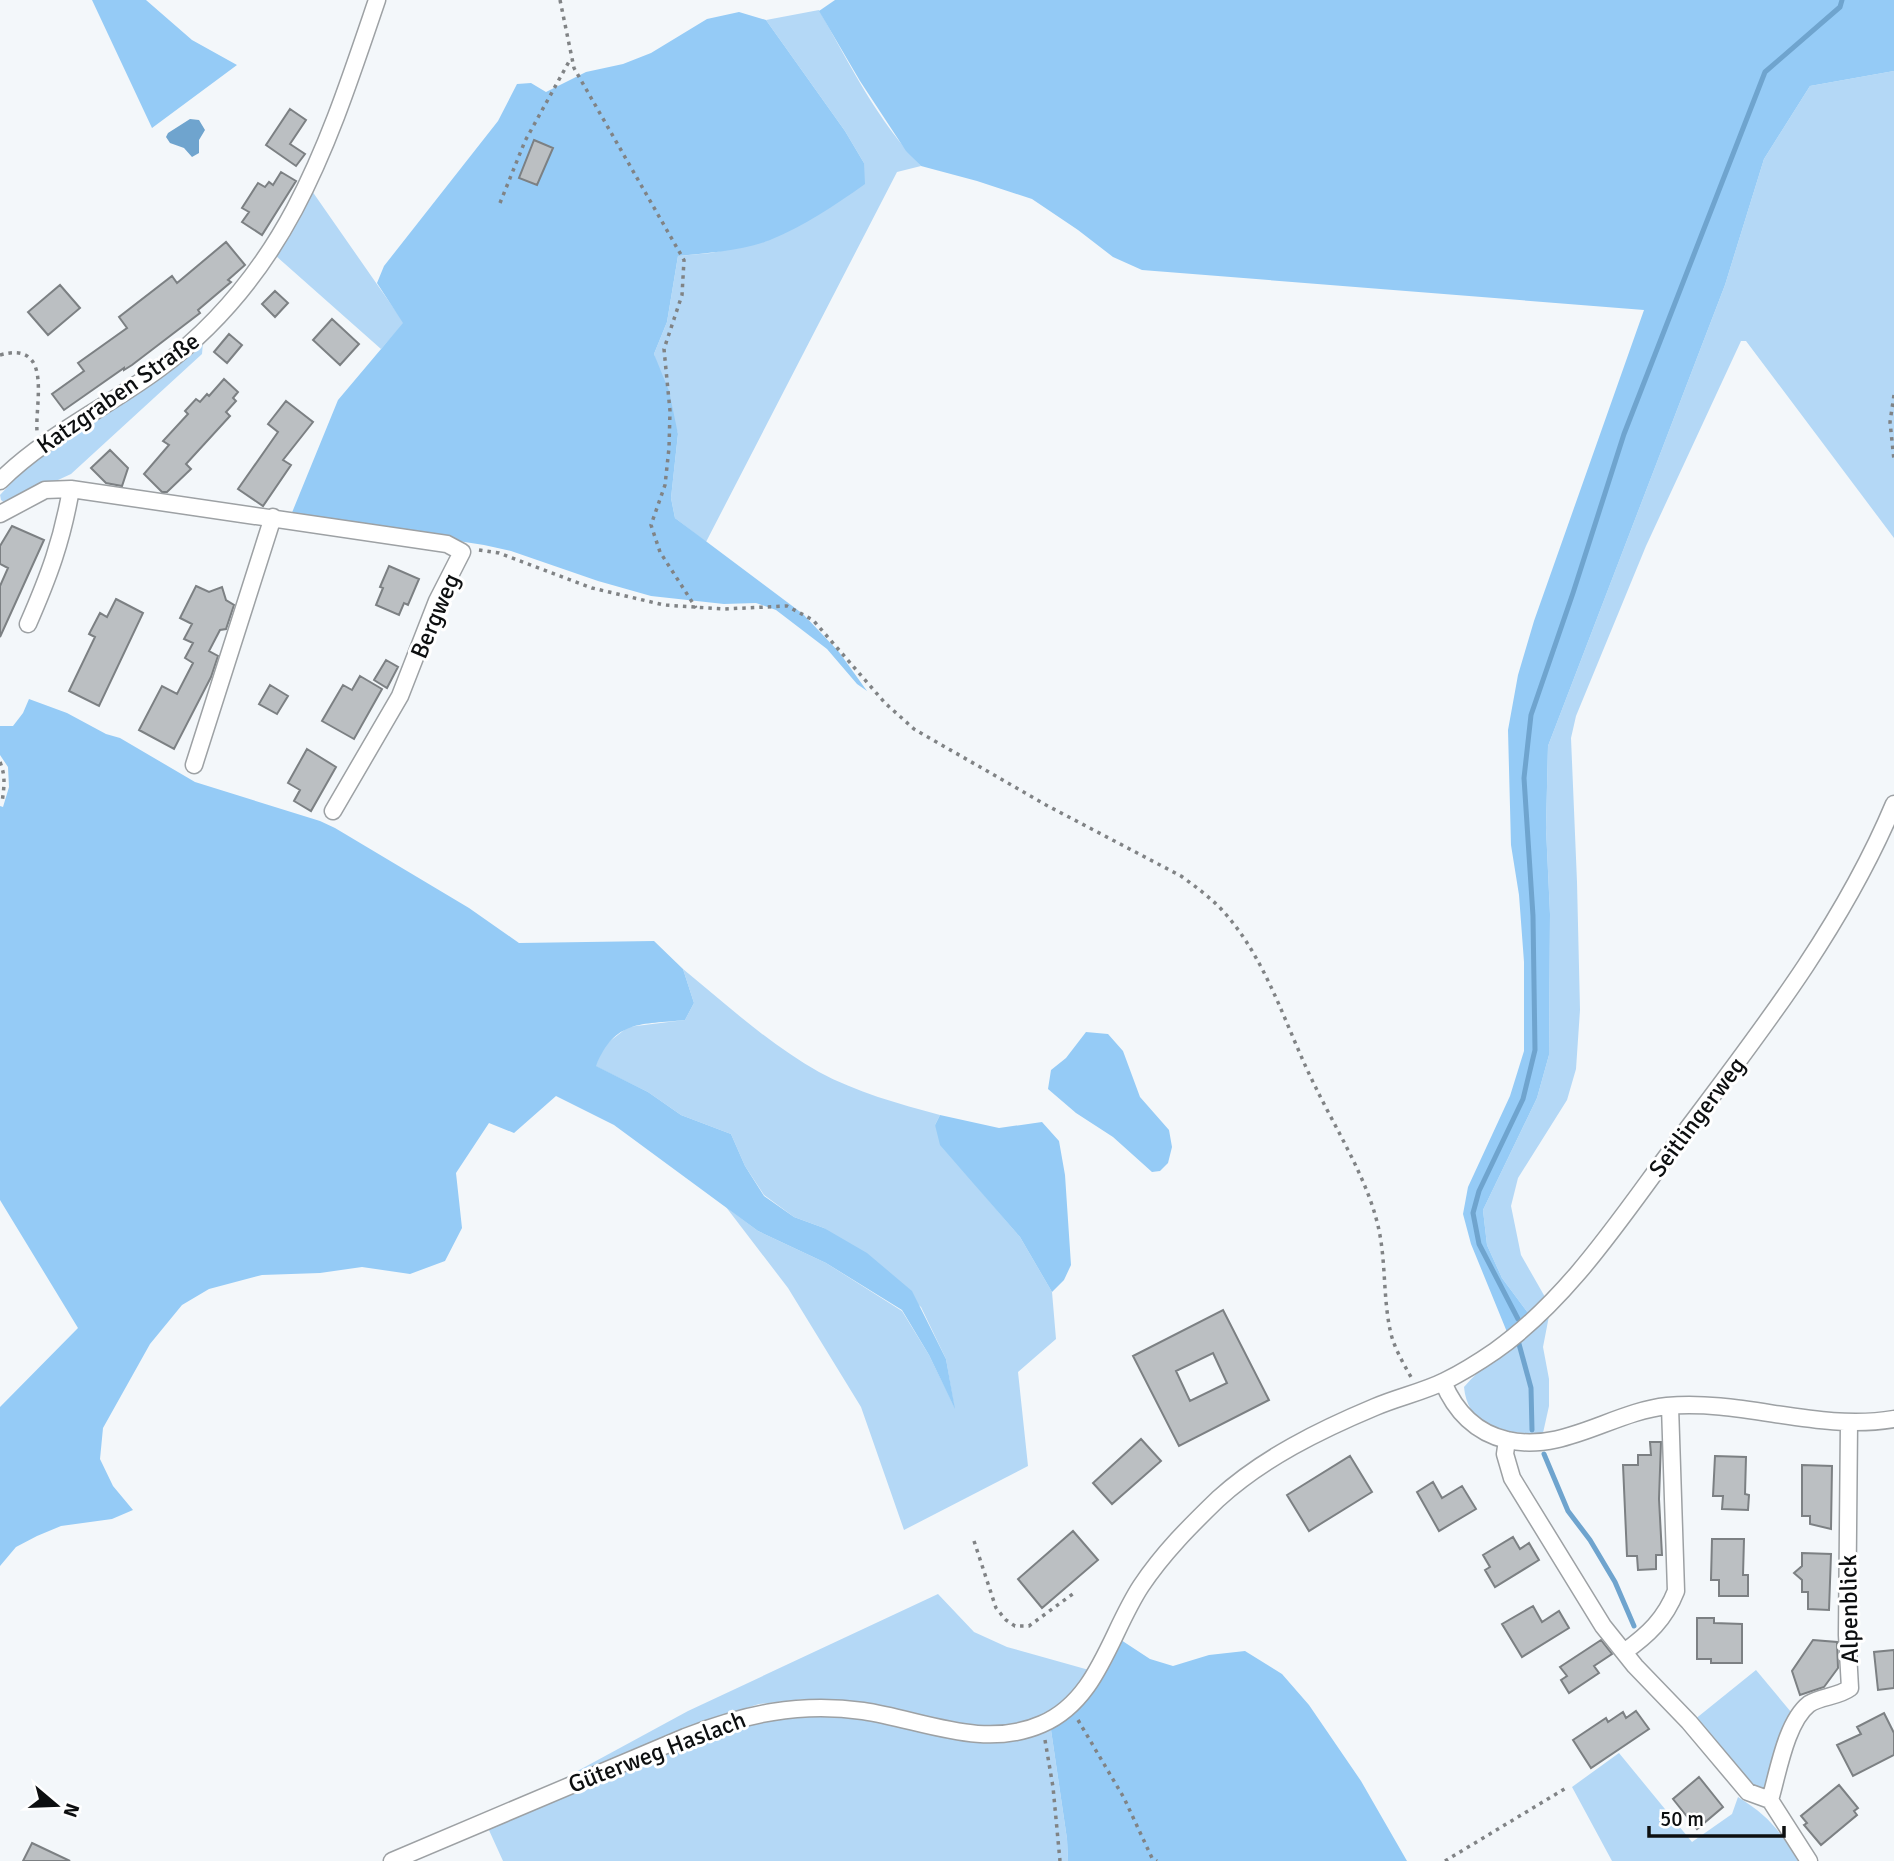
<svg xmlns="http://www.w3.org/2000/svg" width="1894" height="1861" viewBox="0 0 1894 1861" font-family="Signika,sans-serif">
<rect width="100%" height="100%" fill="#f3f7fa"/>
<path fill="#b4d8f6" d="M819 10C849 63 878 122 921 166L897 172 706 542 675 518 671 498 678 434 654 354 667 322 678 256 711 253 767 241 864 163 845 131 766 20Z
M1894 71V538L1746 341H1741L1646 546 1576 716 1571 738 1577 882 1580 1010 1576 1069 1567 1100 1518 1178 1511 1206 1521 1255 1545 1297 1528 1313 1502 1278 1487 1245 1483 1210 1537 1098 1549 1055 1550 914 1546 828 1548 746 1725 285 1764 159 1810 86Z
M312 191 404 323 381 349 276 256Z
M203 342 202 354 71 474 6 504 1 500 0 495 28 465 152 382Z
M683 969C727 1005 769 1044 819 1072 856 1092 899 1104 940 1115L935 1125 978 1188 1020 1237 1052 1292 1056 1339 1018 1372 1028 1466 904 1530 861 1407 788 1288 726 1207 758 1231 826 1263 902 1311 929 1355 954 1406 946 1359 921 1307 824 1228 794 1217 764 1195 745 1166 731 1134 681 1115 648 1092 595 1066 605 1045 628 1027 685 1020 694 1003Z
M1549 1316 1543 1347 1549 1379V1406L1543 1433C1507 1434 1468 1430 1464 1387 1488 1359 1522 1341 1549 1316Z
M938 1594 974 1632 1007 1647 1089 1670 1077 1691 1058 1707 1035 1720 992 1729 845 1701 804 1699 759 1704 718 1717 548 1787 688 1711Z
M1756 1670 1791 1712 1776 1747 1766 1786 1762 1789 1748 1785 1694 1720Z
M833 1714 875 1719 990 1742 1018 1740 1051 1730 1067 1839 1068 1861H503L488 1828 687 1742 767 1716Z
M1619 1753 1692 1842 1732 1814 1738 1797C1770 1817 1779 1830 1798 1861H1612L1572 1787Z"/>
<path fill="#95cbf6" d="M92 0H146L192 40 237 65 152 128Z
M835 0H1894V71L1810 86 1764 159 1725 285 1548 746 1546 828 1550 914 1549 1055 1537 1098 1483 1210 1487 1245 1502 1278 1528 1313 1507 1332 1471 1244 1463 1214 1468 1187 1510 1096 1524 1051V962L1519 895 1511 845 1508 730 1518 675 1534 621 1644 310 1142 270 1113 257 1078 230 1032 199 977 181 921 166 906 151 860 81 819 11Z
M739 12 766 20 845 131 864 163 865 184C834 206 804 226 770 240 743 251 706 253 678 256L667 322 654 354 669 391 678 434 671 498 675 518 803 614 839 652 867 691 857 684 827 649 776 610 756 603 724 604 651 596 598 581 511 551 484 545 291 515 338 400 403 323 377 283 384 266 498 121 517 84 531 83 546 92 586 72 623 64 651 53 707 19Z
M29 699 67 713 106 734 120 738 195 782 320 821 335 828 469 908 519 943 654 941 683 969 694 1003 685 1020C641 1025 615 1019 596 1066L648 1092 681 1115 731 1134 745 1166 764 1196 794 1217 824 1228 867 1253 912 1291 946 1359 955 1409 929 1355 902 1310 826 1263 758 1231 614 1125 556 1096 514 1133 489 1123 456 1173 462 1228 445 1261 410 1274 362 1267 320 1273 262 1275 209 1289 182 1305 150 1344 103 1428 100 1459 113 1486 133 1510 112 1519 61 1526 37 1536 16 1547 0 1566V1407L78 1328 0 1200V806L3 807 9 787 8 767 0 755V726H13L23 713Z
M1086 1032 1108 1034 1123 1051 1140 1097 1169 1130 1172 1147 1168 1163 1160 1171 1152 1172 1113 1137 1076 1113 1048 1089 1051 1070 1066 1058Z
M940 1115 999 1128 1042 1122 1059 1141 1065 1175 1071 1265 1064 1280 1052 1292 1020 1237 940 1145 935 1125Z
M1121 1640 1150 1659 1173 1666 1209 1655 1245 1651 1282 1674 1309 1705 1361 1781 1407 1861H1068L1067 1839 1051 1730C1086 1705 1102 1678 1121 1640Z"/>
<path fill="#6fa4ce" d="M190 119 199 120 205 130 199 140V153L192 157 184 148 170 143 166 137 168 133Z"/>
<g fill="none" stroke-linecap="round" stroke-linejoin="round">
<path stroke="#6fa4ce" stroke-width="5" d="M1518 1319 1479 1244 1473 1213 1479 1191 1523 1099 1535 1050 1533 916 1524 778 1531 715 1573 593 1624 434 1765 72 1840 7 1842 0
M1519 1344 1531 1388 1532 1430
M1544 1454 1568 1511 1590 1540 1615 1582 1634 1626"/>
</g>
<path fill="#bbbfc2" stroke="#7c8083" stroke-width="2" fill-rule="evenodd" d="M290 109 306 120 290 144 305 154 296 166 266 145Z
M534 140 553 148 537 185 519 178Z
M281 172 296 181 262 235 242 222 249 212 242 208 258 183 265 187 269 182 273 185Z
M226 242 245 265 228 280 231 282 198 310 200 313 132 365 124 370V368L64 410 52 394 84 371 78 363 127 328 119 317 172 276 177 283Z
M60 285 80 308 48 335 28 312Z
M275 291 288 303 275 317 262 304Z
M332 319 359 344 340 365 313 340Z
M229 334 242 345 227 363 214 352Z
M224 379 238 392 233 398 236 401 226 412 230 416 186 464 191 469 167 492H162L144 474 169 445 163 441 188 414 185 411 196 399 200 402 207 394 209 396Z
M286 401 313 422 283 460 291 465 263 506 238 489 278 432 268 424Z
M110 450 128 468 122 486 106 483 91 468Z
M12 526 44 540 0 637V586L8 568 0 564V546Z
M389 566 419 579 408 605 404 603 399 615 376 605 383 588 380 587Z
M196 586 209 592 222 587 226 600 234 605 226 629 220 630 209 651 218 656 211 677 174 749 139 730 162 686 177 694 193 663 185 658 193 643 184 639 192 624 180 618Z
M116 599 143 613 99 706 69 691 95 637 89 634 100 613 107 617Z
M386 660 398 667 387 688 374 680Z
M360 676 382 689 354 739 322 721 343 685 352 690Z
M270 685 288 696 277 714 259 704Z
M307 749 336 767 311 811 294 801 300 790 288 783Z
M1223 1310 1269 1400 1179 1446 1133 1356ZM1213 1353 1227 1383 1190 1401 1176 1371Z
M1141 1439 1161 1461 1112 1504 1093 1483Z
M1650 1442H1661L1659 1499 1662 1555H1656V1569L1638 1570 1637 1556H1627L1623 1465H1638V1455H1651Z
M1350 1456 1372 1492 1309 1531 1287 1495Z
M1715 1456 1746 1457 1745 1494 1749 1495 1748 1510 1722 1509 1723 1496H1713Z
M1802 1465 1832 1466 1831 1529 1810 1524V1516H1802Z
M1433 1482 1442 1498 1462 1486 1476 1509 1439 1531 1417 1492Z
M1073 1531 1098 1560 1042 1608 1018 1579Z
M1513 1537 1520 1549 1529 1543 1539 1560 1495 1587 1485 1570 1490 1567 1483 1555Z
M1712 1539H1744L1743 1575H1748V1596H1719V1580H1711Z
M1802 1553 1831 1554 1829 1610 1808 1609V1592H1802V1580L1794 1573 1802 1566Z
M1533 1606 1542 1622 1559 1611 1569 1628 1522 1657 1502 1624Z
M1697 1618H1714V1623L1742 1624V1663H1711V1659H1697Z
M1601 1640 1612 1654 1594 1666 1599 1673 1569 1693 1561 1680 1567 1676 1560 1667Z
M1813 1640 1837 1642 1838 1668 1824 1687 1800 1695 1792 1671Z
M1894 1650V1688L1878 1690 1874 1652Z
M1636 1711 1649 1729 1591 1768 1573 1740 1606 1718 1608 1722 1623 1712 1626 1718Z
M1884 1713 1894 1733V1755L1853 1776 1837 1745 1861 1734 1857 1727Z
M1699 1777 1723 1807 1697 1829 1673 1799Z
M1839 1785 1858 1808 1854 1811 1857 1815 1821 1845 1804 1825 1807 1823 1801 1816Z
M32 1843 70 1861H23Z"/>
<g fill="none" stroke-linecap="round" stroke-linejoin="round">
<defs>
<path id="street" d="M0 481C46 435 108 407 160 368 288 273 328 144 377 0
M0 514 45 490 71 489 447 544 462 552 437 601 400 696 333 811
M28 624C49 576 62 541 71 489
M194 765 273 517
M1443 1382C1455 1411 1476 1433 1507 1440 1563 1453 1612 1412 1667 1406 1743 1399 1818 1432 1894 1419
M1507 1440 1505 1454 1512 1478 1603 1626 1635 1666 1689 1722 1748 1792 1770 1800 1809 1861
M1624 1652C1648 1635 1665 1619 1676 1591L1670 1406
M1770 1800C1778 1773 1786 1722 1809 1704 1821 1696 1838 1697 1850 1688L1847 1635 1849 1423
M392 1861 685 1737C745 1714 799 1702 863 1711 923 1720 983 1750 1042 1724 1098 1700 1110 1633 1141 1586 1163 1553 1190 1526 1218 1499 1263 1458 1320 1430 1375 1407 1398 1397 1423 1392 1445 1381 1463 1372 1479 1362 1495 1351 1567 1300 1618 1222 1670 1152 1753 1041 1840 933 1894 804"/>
</defs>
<use href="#street" stroke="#9da1a4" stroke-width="19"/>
<path stroke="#808385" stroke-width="3.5" stroke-dasharray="3.5 5" stroke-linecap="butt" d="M560 0 574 68 684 260 682 295 664 349 670 411 669 448 665 485 651 525 660 552 696 608
M500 203 525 141 571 58
M0 355C53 340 35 402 37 431
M1894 395 1890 422 1894 460
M479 550 499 553 592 588 664 605 724 609 787 606 813 620 885 703 914 729 1046 805 1181 876C1196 887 1210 897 1222 910 1268 960 1286 1029 1316 1088 1336 1129 1364 1174 1376 1218 1387 1256 1382 1296 1391 1334 1395 1349 1403 1363 1411 1377
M0 762C6 777 4 787 2 803
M974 1541 996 1608 1006 1620 1015 1626H1029L1074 1593
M1078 1720 1124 1798 1152 1858 1157 1861
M1045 1740 1053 1787 1060 1861
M1445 1861 1566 1788"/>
<use href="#street" stroke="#fff" stroke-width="16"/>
</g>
<g text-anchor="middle" stroke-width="6" stroke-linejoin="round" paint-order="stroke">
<g font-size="24" fill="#0d0f10" stroke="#fff">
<text transform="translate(118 393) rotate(-35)" y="8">Katzgraben Straße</text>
<text transform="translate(435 616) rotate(-67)" y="8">Bergweg</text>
<text transform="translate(1697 1117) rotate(-53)" y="8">Seitlingerweg</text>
<text transform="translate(1849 1609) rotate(-91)" y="8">Alpenblick</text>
<text transform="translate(657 1752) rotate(-21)" y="8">Güterweg Haslach</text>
</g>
</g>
<g transform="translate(56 1805) rotate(109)" stroke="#ffffff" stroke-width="5" paint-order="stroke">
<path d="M0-5L12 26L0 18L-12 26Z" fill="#0d0f10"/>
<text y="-10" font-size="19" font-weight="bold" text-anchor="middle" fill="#0d0f10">N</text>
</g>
<path d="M1649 1826v10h135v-10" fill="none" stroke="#0d0f10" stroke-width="3.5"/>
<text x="1660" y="1826" font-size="21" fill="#0d0f10" stroke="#ffffff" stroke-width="5" paint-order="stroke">50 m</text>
</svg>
